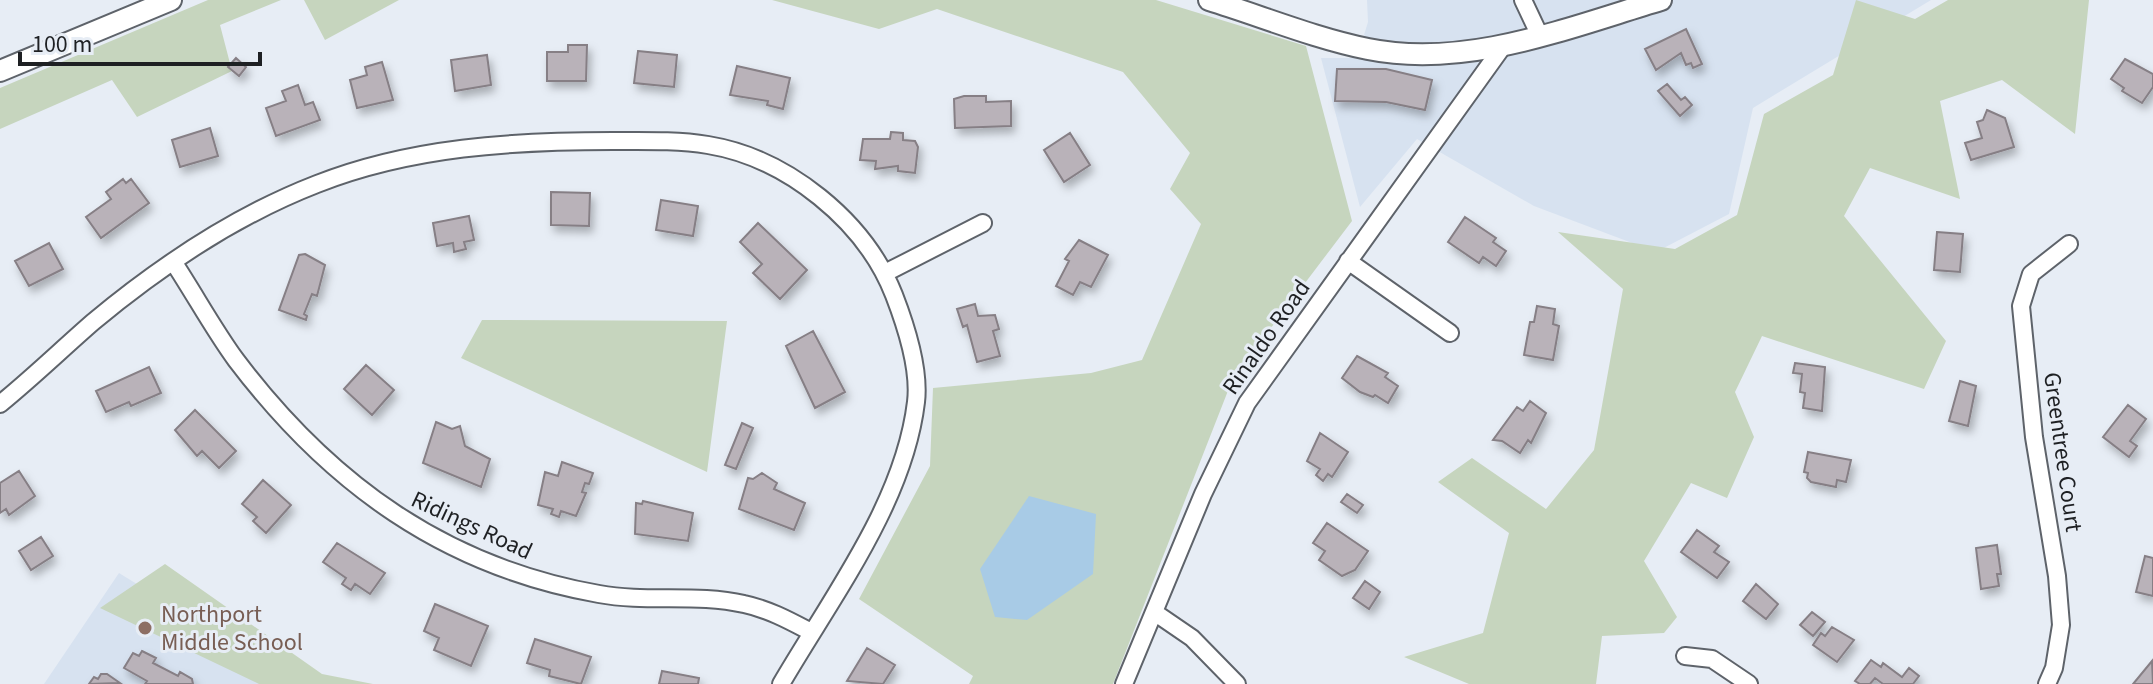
<svg xmlns="http://www.w3.org/2000/svg" width="2153" height="684" viewBox="0 0 2153 684" font-family="'Source Sans 3',sans-serif">
<defs>
<filter id="shadow"><feDropShadow dx="3.5" dy="6" stdDeviation="4" flood-color="#0004"/></filter>
</defs>
<rect width="100%" height="100%" fill="#e7edf5"/>
<path fill="#d7e2f0" d="M1367 0H1931L1753 108 1729 214 1656 252 1534 206 1417 139 1360 207 1321 58H1357L1368 22Z
M119 573 299 684H44Z"/>
<path fill="#c6d5be" d="M208 0H281L220 25 232 71 137 117 112 80 0 129V88Z
M304 0H399L325 40Z
M772 0H1156L1306 46 1352 221 1233 378 1113 684H969L973 676 859 599 930 466 933 388 1091 373 1142 360 1201 224 1170 189 1190 153 1123 72 937 9 879 29Z
M1856 0 1915 19 1948 0H2089L2075 134 2002 80 1940 101 1960 199 1870 168 1844 216 1946 341 1924 389 1762 336 1735 392 1754 437 1727 498 1691 483 1644 561 1677 617 1664 633 1602 636 1596 684H1469L1404 657 1483 633 1509 533 1438 482 1472 458 1546 509 1594 450 1623 289 1558 232 1675 249 1737 215 1764 114 1833 75Z
M482 320 727 321 707 472 461 358Z
M165 564 322 674 373 684H259L100 608Z"/>
<path fill="#a8cbe6" d="M1029 496 1096 514 1093 574 1027 620 995 617 980 569Z"/>
<path fill="#b9b2b9" stroke="#867f85" stroke-width="2" filter="url(#shadow)" d="M1686 29 1702 64 1693 68 1691 63 1686 65 1681 53 1656 70 1645 49Z
M568 45H587L586 81H547V52H568Z
M638 51 677 55 674 87 634 83Z
M487 55 491 85 455 91 451 60Z
M236 58 246 67 239 76 228 67Z
M2125 59 2153 74V87L2142 103 2122 91 2124 88 2111 79Z
M382 62 393 100 357 108 350 80 367 75 365 67Z
M737 66 790 78 783 109 767 105 768 101 730 95Z
M1337 69H1386L1432 80 1425 110 1386 102 1335 101Z
M1667 84 1681 100 1685 97 1692 105 1680 116 1658 91Z
M298 85 305 105 313 102 320 120 276 136 266 108 286 101 282 91Z
M964 96H986V102L1011 101V126L955 128 954 99Z
M1987 110 2005 118 2014 147 1971 160 1965 143 1982 138 1977 122 1983 120Z
M210 128 218 156 180 167 172 140Z
M891 132 903 133V140L915 141 918 147 915 173 898 171V166L875 169 876 161 860 160 863 139H890Z
M1070 133 1090 165 1064 182 1044 150Z
M123 179 126 183 131 179 149 203 101 238 86 217 111 199 106 192Z
M551 192 590 193 589 226 551 225Z
M661 200 698 206 693 236 656 230Z
M469 216 474 240 464 242 466 249 454 252 453 243 437 246 433 223Z
M1465 217 1496 238 1493 242 1506 251 1496 266 1483 257 1479 263 1448 242Z
M758 223 807 270 780 299 753 273 762 264 740 242Z
M1937 232 1963 234 1960 272 1934 270Z
M1079 240 1108 255 1091 287 1080 282 1073 295 1056 286 1069 261 1065 259Z
M49 243 63 269 29 286 15 261Z
M305 254 325 265 317 296 312 294 304 314 307 316 306 320 279 310 299 255Z
M975 304 978 316 995 315 999 329 993 331 1000 356 977 362 967 325 963 327 957 309Z
M1537 306 1555 309 1553 324 1559 326 1553 360 1524 355 1530 322H1534Z
M813 331 845 392 815 408 786 346Z
M1357 356 1388 373 1385 377 1398 386 1388 403 1375 395 1373 397 1360 392 1342 378Z
M1795 363 1825 367 1822 411 1803 408 1805 393 1800 392 1802 374 1793 373Z
M366 365 394 390 372 415 344 389Z
M149 367 161 393 131 406 129 402 106 412 96 391Z
M1960 381 1976 386 1968 426 1949 421Z
M1530 401 1546 413 1531 443 1528 440 1520 453 1502 441 1493 440 1517 407 1523 411Z
M2128 405 2146 419 2130 441 2137 446 2129 457 2103 437Z
M195 410 236 451 219 468 202 451 197 456 175 430Z
M436 422 452 429 460 426 465 446 490 459 481 487 423 463Z
M742 423 753 428 736 469 725 465Z
M1320 433 1348 452 1332 477 1328 474 1323 481 1316 475 1320 469 1307 461Z
M1808 452 1851 460 1846 482 1837 480 1836 487 1811 482 1807 478 1808 473 1804 472Z
M562 462 593 473 589 484 585 483 582 492 586 493 576 516 561 511 559 517 551 514 553 509 538 505 545 472 558 476Z
M19 471 35 496 9 515 6 509 0 513V483Z
M762 473 777 483 774 489 805 503 794 530 739 509 748 478 753 479Z
M263 480 291 505 266 533 253 521 257 517 242 504Z
M1347 494 1363 505 1357 513 1341 502Z
M643 501 693 513 688 541 635 534 636 503 642 504Z
M1327 523 1368 551 1355 570 1342 576 1319 560 1325 551 1313 543Z
M1697 530 1719 546 1714 552 1729 562 1717 578 1681 552Z
M41 537 53 556 31 570 19 551Z
M337 543 385 573 370 594 355 584 351 590 342 584 346 578 323 562Z
M1997 545 2001 574H1997L1999 586 1981 589 1976 548Z
M2145 556 2153 558V596L2136 592Z
M1365 581 1380 592 1369 609 1353 598Z
M1756 584 1778 604 1766 619 1743 601Z
M435 604 488 626 471 666 434 650 439 638 424 631Z
M1812 612 1825 622 1813 636 1800 625Z
M1832 627 1854 640 1837 662 1813 645 1821 633 1825 636Z
M535 639 591 657 581 684 549 676 550 670 527 663Z
M867 648 895 665 883 684 847 681Z
M142 651 156 658 153 663 178 676 180 672 192 679 193 684H145L147 681 124 668 133 653 139 656Z
M1871 660 1881 667 1883 663 1902 677 1909 668 1919 676 1913 684H1883L1875 678 1870 684H1860L1855 681Z
M2152 661 2153 684H2133Z
M662 671 699 678 698 684H659Z
M101 674H107L120 683 89 684 94 677 98 679Z"/>
<g fill="none" stroke-linecap="round" stroke-linejoin="round">
<defs>
<path id="minor" d="M1523 0 1539 34
M1348 261 1450 333
M174 263C195 295 214 330 236 360 330 484 445 567 599 594 647 603 697 593 744 604 768 609 790 621 811 632
M885 273 983 223
M0 404C32 378 62 349 93 322 159 267 237 215 317 184 411 147 513 141 613 141 644 141 677 140 708 145 787 158 865 221 894 295 906 326 920 369 916 402 904 503 831 598 781 684
M1154 612 1192 638 1237 684
M1685 656 1712 659 1749 684
M1124 684 1203 494 1247 403 1501 49
M2047 684 2054 668 2061 625 2057 576 2034 437 2021 306 2031 274 2069 244"/>
<path id="major" d="M1209 0C1261 16 1314 38 1368 49 1466 69 1567 28 1661 0
M0 71 171 0"/>
</defs>
<use href="#minor" stroke="#5e636a" stroke-width="20"/>
<use href="#major" stroke="#5e636a" stroke-width="24"/>
<use href="#minor" stroke="#fff" stroke-width="16"/>
<use href="#major" stroke="#fff" stroke-width="20"/>
</g>
<circle fill="#8d6e63" stroke="#e7edf5" stroke-width="3" cx="145" cy="628" r="8"/>
<g text-anchor="middle" stroke-width="6" stroke-linejoin="round" paint-order="stroke">
<g font-size="24" fill="#1e2023" stroke="#e7edf5">
<text transform="translate(1266 337) rotate(-55)" y="8">Rinaldo Road</text>
<text transform="translate(2063 452) rotate(82)" y="8">Greentree Court</text>
<text transform="translate(472 525) rotate(25)" y="8">Ridings Road</text>
</g>
<g font-size="24" fill="#785e54" stroke="#e7edf5" text-anchor="start">
<text x="161" y="622">Northport<tspan x="161" dy="28">Middle School</tspan></text>
</g>
</g>
<path d="M20 52v12h240v-12" fill="none" stroke="#1e2023" stroke-width="4"/>
<text x="32" y="52" font-size="24" fill="#1e2023" stroke="#e7edf5" stroke-width="6" paint-order="stroke">100 m</text>
</svg>
